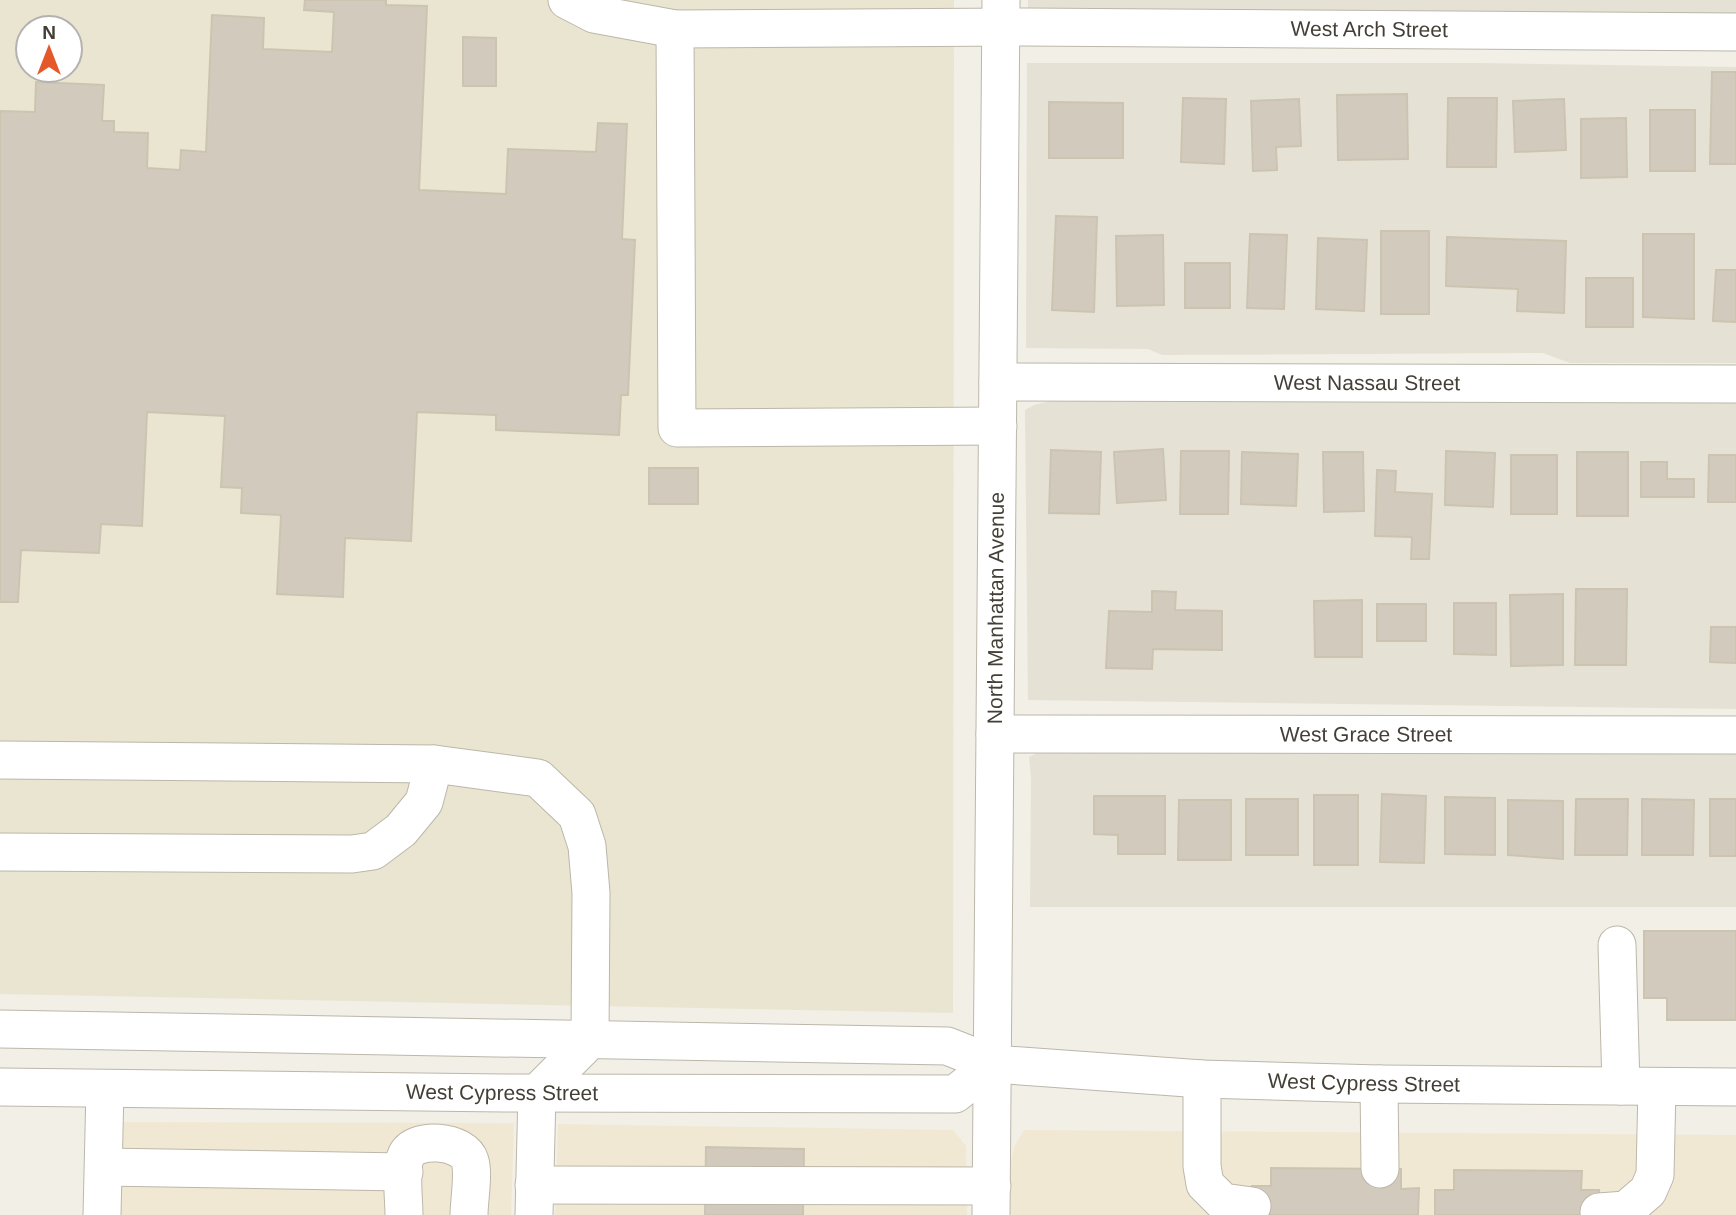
<svg xmlns="http://www.w3.org/2000/svg" width="1736" height="1215" viewBox="0 0 1736 1215" font-family="Arial,sans-serif">
<rect width="100%" height="100%" fill="#f1efe6"/>
<path fill="#e5e1d5" d="M1028 0H1736V19L1028 10Z
M1027 63H1483L1736 67V363H1570L1543 353 1162 355 1148 349 1026 348Z
M1072 396 1736 397V709L1028 700 1025 410 1034 405Z
M1736 748V907H1030L1031 779 1029 757 1039 752Z"/>
<path fill="#f1e8d3" d="M89 1122 514 1123 511 1215H87Z
M558 1124 953 1130 966 1146 967 1215H555Z
M1024 1130 1736 1135V1215H1004V1195L1014 1147Z"/>
<path fill="#e9e5d1" fill-rule="evenodd" d="M0 0H954L953 1013 0 994ZM28 28H70V70H28Z"/>
<path fill="#d2cbbd" stroke="#ccc4b1" stroke-width="2" d="M305 0H386V5L427 6 419 190 506 194 508 149 596 152 598 123 627 124 622 239 635 240 628 395H621L619 435 496 430V415L417 412 411 541 345 538 343 597 277 594 281 515 241 513 242 488 221 487 225 416 147 412 142 526 101 524 99 553 21 550 18 602H0V111L35 112 36 82 104 85 102 121H114V132L148 133 147 168 180 170 181 150 206 152 212 15 264 18 263 49 332 52 334 12 304 10Z
M463 37 496 38V86H463Z
M1712 72H1736V164H1710Z
M1407 94 1408 159 1338 160 1337 95Z
M1183 98 1226 99 1224 164 1181 162Z
M1448 98H1497L1496 167H1447Z
M1299 99 1301 146 1276 147 1277 170 1253 171 1251 101Z
M1564 99 1566 150 1515 152 1513 101Z
M1049 102 1123 103V158H1049Z
M1650 110H1695V171H1650Z
M1626 118 1627 177 1581 178V119Z
M1056 216 1097 217 1094 312 1052 310Z
M1381 231H1429V314H1381Z
M1250 234 1287 235 1284 309 1247 308Z
M1643 234H1694V319L1643 317Z
M1163 235 1164 305 1117 306 1116 236Z
M1447 237 1566 241 1564 313 1517 311 1518 289 1446 286Z
M1318 238 1367 240 1364 311 1316 309Z
M1185 263H1230V308H1185Z
M1716 270H1736V322L1713 321Z
M1586 278H1633V327H1586Z
M1163 449 1166 500 1117 503 1114 452Z
M1051 450 1101 452 1099 514 1049 513Z
M1181 451H1229L1228 514H1180Z
M1446 451 1495 453 1493 507 1445 505Z
M1242 452 1298 454 1296 506 1241 504Z
M1323 452H1363L1364 511 1324 512Z
M1577 452H1628V516H1577Z
M1511 455H1557V514H1511Z
M1709 455H1736V502H1708Z
M1641 462H1667V479H1694V497H1641Z
M649 468H698V504H649Z
M1377 470 1396 471 1395 492 1432 494 1429 559H1411L1412 537 1375 536Z
M1576 589H1627L1626 665H1575Z
M1152 591 1176 592 1175 610 1222 611V650L1153 649 1152 669 1106 668 1109 611 1152 612Z
M1563 594V665L1511 666 1510 595Z
M1362 600V657H1315L1314 601Z
M1454 603H1496V655L1454 654Z
M1377 604H1426V641H1377Z
M1711 627H1736V663L1710 662Z
M1382 794 1426 796 1424 863 1380 862Z
M1314 795H1358V865H1314Z
M1094 796H1165V854H1118V835L1094 834Z
M1445 797 1495 798V855L1445 854Z
M1246 799H1298V855H1246Z
M1576 799H1628L1627 855H1575Z
M1642 799 1694 800 1693 855H1642Z
M1710 799H1736V856H1710Z
M1179 800H1231V860H1178Z
M1508 800 1563 801V859L1508 855Z
M1644 931H1736V1020H1667V998H1644Z
M706 1147 804 1149 803 1215H705Z
M1271 1168 1401 1169V1189L1419 1188 1418 1215H1252V1186H1271Z
M1454 1170 1582 1171 1581 1190H1599V1215H1435V1190H1454Z"/>
<g fill="none" stroke-linecap="round" stroke-linejoin="round">
<defs>
<g id="minor">
<path id="s1" d="M567 0 594 14 675 29 1025 27 1736 32"/>
<path d="M675 29 677 428 998 426"/>
<path id="s2" d="M998 382 1736 384"/>
<path id="s3" d="M995 734 1736 735"/>
<path d="M0 760 434 764 538 778 577 815 587 846 591 893 590 1040 537 1093"/>
<path d="M0 852 352 854 373 851 401 830 424 802 434 764"/>
<path d="M1617 945 1621 1086"/>
<path id="s4" d="M0 1029 947 1046 993 1064 1202 1079 1379 1084 1736 1087"/>
<path d="M1202 1079V1166L1205 1184 1223 1202 1252 1206"/>
<path d="M1379 1084 1380 1169"/>
<path id="s5" d="M0 1087 504 1093 955 1094 993 1064"/>
<path d="M104 1167 404 1172"/>
<path d="M534 1185 992 1186"/>
<path d="M1599 1212 1626 1210 1648 1191 1655 1175 1657 1087"/>
<path d="M102 1215 105 1089"/>
<path d="M404 1215C404 1200 400 1168 406 1156 414 1136 464 1140 470 1161 474 1174 469 1201 469 1215"/>
<path d="M534 1215 537 1093"/>
<path id="s6" d="M991 1215 1001 0"/>
</g>
</defs>
<use href="#minor" stroke="#bcb7aa" stroke-width="39"/>
<use href="#minor" stroke="#fff" stroke-width="37"/>
</g>
<g text-anchor="middle" stroke-width="5" stroke-linejoin="round" paint-order="stroke">
<g font-size="21" fill="#433f36" stroke="#fff">
<text dy="7" stroke="none"><textPath href="#s1" startOffset="807">West Arch Street</textPath></text>
<text dy="7" stroke="none"><textPath href="#s2" startOffset="369">West Nassau Street</textPath></text>
<text dy="7" stroke="none"><textPath href="#s6" startOffset="607">North Manhattan Avenue</textPath></text>
<text dy="7" stroke="none"><textPath href="#s3" startOffset="371">West Grace Street</textPath></text>
<text dy="7" stroke="none"><textPath href="#s4" startOffset="1368">West Cypress Street</textPath></text>
<text dy="7" stroke="none"><textPath href="#s5" startOffset="502">West Cypress Street</textPath></text>
</g>
</g>
<g transform="translate(49 49)"><circle r="33" fill="#ffffff" stroke="#b4b2af" stroke-width="2"/>
<path d="M0-5L12 26L0 18L-12 26Z" fill="#e55829"/>
<text y="-10" font-size="19" font-weight="bold" text-anchor="middle" fill="#433f36">N</text>
</g>
</svg>
